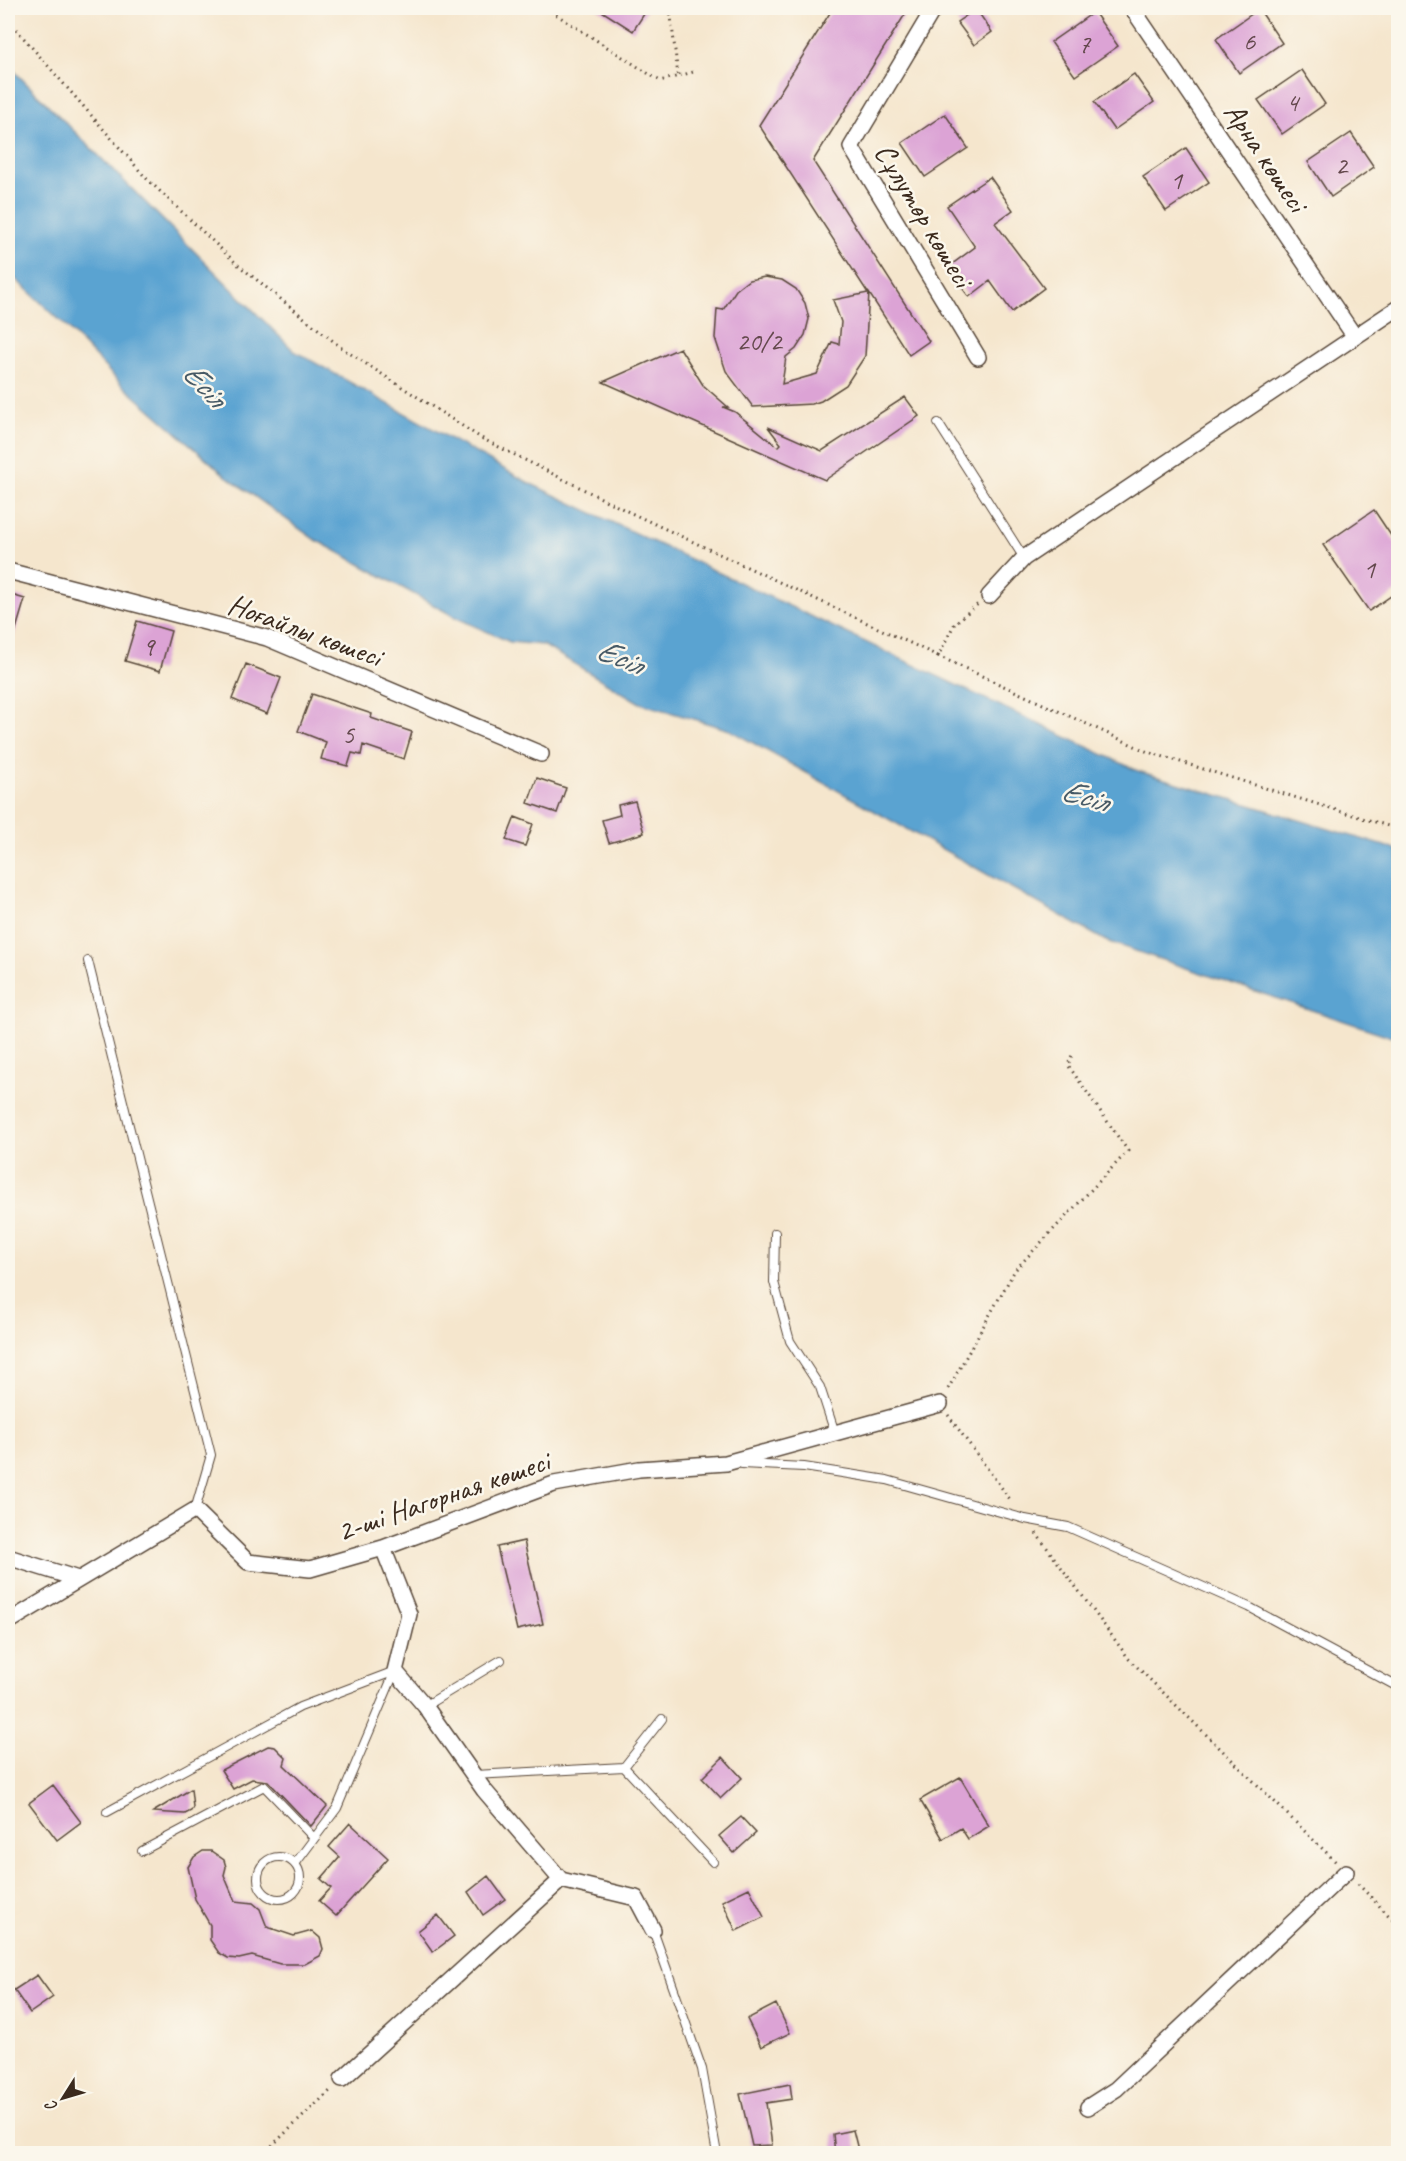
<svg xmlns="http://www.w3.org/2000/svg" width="1406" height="2161" viewBox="0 0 1406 2161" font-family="Caveat,sans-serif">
<rect width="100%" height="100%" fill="#fbf7ec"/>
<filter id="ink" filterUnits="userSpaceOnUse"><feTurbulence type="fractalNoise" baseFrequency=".0167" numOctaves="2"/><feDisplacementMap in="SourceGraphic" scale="12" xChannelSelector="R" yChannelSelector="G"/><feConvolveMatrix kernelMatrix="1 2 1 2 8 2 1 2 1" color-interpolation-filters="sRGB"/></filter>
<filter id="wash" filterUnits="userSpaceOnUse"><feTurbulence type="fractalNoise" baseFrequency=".008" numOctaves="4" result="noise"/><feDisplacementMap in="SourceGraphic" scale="24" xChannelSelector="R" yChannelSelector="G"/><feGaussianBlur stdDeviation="1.35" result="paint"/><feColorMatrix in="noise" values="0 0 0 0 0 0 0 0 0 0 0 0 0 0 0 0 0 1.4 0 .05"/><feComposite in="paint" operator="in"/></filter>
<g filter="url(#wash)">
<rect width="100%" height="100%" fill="#f5e6cd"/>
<path fill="#5aa3d1" stroke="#4a6678" stroke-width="1.5" d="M8 65 294 351 529 483 1138 771 1398 850V1039L1106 941 730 730 640 703 543 645 510 642 457 618 349 558 314 539 226 476 122 385 66 326 8 272Z"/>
<g id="blocks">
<path fill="#dca3d5" d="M597 8H648L633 31Z
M833 8H909L813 161 929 341 909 355 869 293 865 356 846 385 821 401 812 404 753 407 726 371 715 338 717 309 723 310 736 290 749 280 765 277 782 280 796 289 805 303 809 319 805 335 796 349 786 357 782 384 817 374 832 342 839 344 841 322 833 300 868 293 759 125Z
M976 9 992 32 974 45 957 22Z
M1259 9 1282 43 1239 73 1216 39Z
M1094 12 1118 46 1075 76 1051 42Z
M1302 70 1325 104 1282 134 1258 100Z
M1134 74 1154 102 1114 130 1094 102Z
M945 114 968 148 925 177 902 143Z
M1351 133 1374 167 1331 197 1308 162Z
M1186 148 1209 182 1166 211 1143 177Z
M990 177 1013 210 995 223 1044 288 1012 312 990 281 969 297 947 268 975 247 947 206Z
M680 348 703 385 728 407H723L735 412 778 447 781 444 768 427 822 451 905 397 919 416 825 480 603 382Z
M1374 510 1398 546V591L1369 611 1323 545Z
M8 594 25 599 11 646 8 645Z
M137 621 171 631 160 671 125 661Z
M246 664 281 678 267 714 232 699Z
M312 694 372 714 371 718 412 732 404 759 363 745 361 755 352 753 348 766 321 759 326 742 298 731Z
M537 778 566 788 557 813 528 803Z
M635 801 644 833 609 843 602 820 620 815 618 805Z
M515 817 533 824 525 846 506 840Z
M524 1541 543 1624 517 1630 497 1547Z
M268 1746 275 1747 286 1758 284 1765 327 1806 311 1826 268 1781 252 1779 233 1789 221 1770Z
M723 1757 742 1778 721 1798 702 1778Z
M960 1777 989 1826 968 1839 961 1828 943 1839 920 1800Z
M53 1785 81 1822 57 1840 29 1803Z
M191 1789 193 1807 191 1811 185 1814 153 1812Z
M741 1817 756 1833 734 1853 719 1836Z
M350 1823 388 1858 336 1916 319 1901 331 1888 321 1879 340 1857 329 1847Z
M203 1851H211L224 1860 226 1867 224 1875 235 1901 253 1903 260 1909 267 1927 294 1936 312 1931 320 1938 323 1949 320 1956 305 1964H280L252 1956 239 1959 228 1958 219 1953 210 1940V1925L195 1899 188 1867 194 1857Z
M488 1876 505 1899 483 1915 468 1892Z
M749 1888 764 1917 736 1931 722 1901Z
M438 1915 454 1936 433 1952 418 1931Z
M37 1975 53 1997 30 2013 14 1990Z
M776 2004 790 2033 761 2047 747 2019Z
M790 2084 792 2099 766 2103 772 2145 752 2146 740 2094Z
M853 2130 859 2154H835L833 2134Z"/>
</g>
</g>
<g filter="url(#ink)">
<use href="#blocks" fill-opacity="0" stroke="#574638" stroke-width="1.5"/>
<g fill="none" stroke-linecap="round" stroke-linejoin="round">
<defs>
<path id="service" d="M938 423 1024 558
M88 961 211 1455 195 1510
M775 1233 774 1282 790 1341 820 1387 835 1433
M742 1464 804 1467 887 1480 1025 1519 1068 1527 1249 1607 1398 1687
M425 1706 501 1660
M624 1767 713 1862
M474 1775 624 1767 662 1719
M107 1812 300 1707 395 1671 337 1808 295 1864
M142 1851 264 1786 314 1838
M258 1878a21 21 0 1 1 42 0a21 21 0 1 1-42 0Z
M653 1930 702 2069 717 2154"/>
<path id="minor" d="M934 8 851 147 978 357
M1132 8 1355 337
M8 571 267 638 541 754
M989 596 1024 558 1398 308
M383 1548 409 1614 395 1671 425 1706 484 1790 561 1880 636 1898 653 1930
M8 1557 78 1579
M8 1622 195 1510 248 1562 310 1569 383 1548 554 1484 639 1469 726 1463 940 1404
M342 2079 561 1880
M1088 2107 1116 2089 1346 1872"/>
</defs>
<use href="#service" stroke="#574638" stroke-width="10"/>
<use href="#minor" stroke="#574638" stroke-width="18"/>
<path stroke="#574638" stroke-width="3" stroke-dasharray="1.5 4.5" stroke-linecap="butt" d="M546 8 660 81 697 71
M670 8 678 76
M8 20 146 178 237 264 343 349 481 438 629 512 938 656 955 623 978 604
M938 656 1148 752 1398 829
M948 1389 1015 1270 1128 1151 1068 1065 1072 1055
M948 1415 1012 1502
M1036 1533 1129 1659 1336 1862
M1358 1884 1398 1925
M263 2154 332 2089"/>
<use href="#service" stroke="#fff" stroke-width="8"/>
<use href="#minor" stroke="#fff" stroke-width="15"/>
</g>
</g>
<g text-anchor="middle" stroke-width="5" stroke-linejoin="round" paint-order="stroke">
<g font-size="27" fill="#63484c">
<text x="1249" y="50">6</text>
<text x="1084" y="53">7</text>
<text x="1292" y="111">4</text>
<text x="1341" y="174">2</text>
<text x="1176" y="189">1</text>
<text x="759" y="350">20/2</text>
<text x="1369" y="578">1</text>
<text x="148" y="655">9</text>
<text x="348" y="743">5</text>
</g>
<g font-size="30" fill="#3b2a1e" stroke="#fbf7ec">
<text transform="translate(1266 157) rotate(56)" y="10">Арна көшесі</text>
<text transform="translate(924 215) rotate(59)" y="10">Сұлутөр көшесі</text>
<text transform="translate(305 630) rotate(20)" y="10">Ноғайлы көшесі</text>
<text transform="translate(443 1496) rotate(-19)" y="10">2-ші Нагорная көшесі</text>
</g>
<g font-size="32" font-style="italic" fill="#475a66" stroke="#fbf7ec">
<text transform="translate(205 384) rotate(47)" y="11">Есіл</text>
<text transform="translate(620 656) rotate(22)" y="11">Есіл</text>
<text transform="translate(1085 795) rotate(16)" y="11">Есіл</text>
</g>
</g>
<rect width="1406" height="2161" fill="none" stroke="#fbf7ec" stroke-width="30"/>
<g transform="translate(63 2098) rotate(233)" stroke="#fbf7ec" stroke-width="4.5" paint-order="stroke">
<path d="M0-4.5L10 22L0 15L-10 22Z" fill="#3b2a1e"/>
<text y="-9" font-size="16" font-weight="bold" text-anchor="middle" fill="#3b2a1e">С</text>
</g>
</svg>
